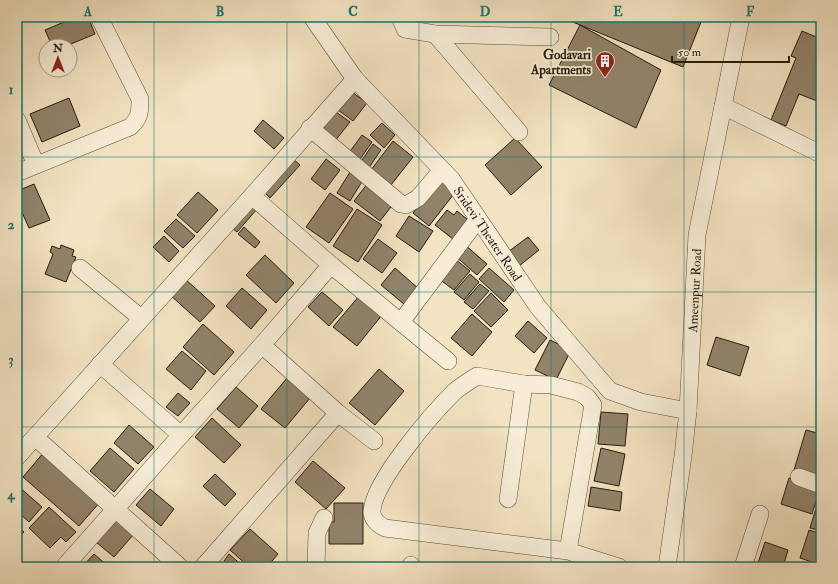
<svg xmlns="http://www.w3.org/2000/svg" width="838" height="584" viewBox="0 0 838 584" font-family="'IM FELL Double Pica',serif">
<rect width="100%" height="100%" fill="#f3e3c2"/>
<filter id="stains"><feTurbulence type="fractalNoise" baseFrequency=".005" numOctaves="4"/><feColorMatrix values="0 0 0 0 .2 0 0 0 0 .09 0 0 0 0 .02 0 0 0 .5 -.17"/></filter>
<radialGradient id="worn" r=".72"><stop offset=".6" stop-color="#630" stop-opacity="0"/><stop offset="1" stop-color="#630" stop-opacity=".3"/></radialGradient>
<path fill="#91836a" stroke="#261b0a" d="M76 17H88L95 34 66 46H52L45 30Z
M564 17H703L683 67 563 18Z
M580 25 661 70 636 128 549 85Z
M802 31 821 39V90L817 101 799 94 786 126 771 120 796 58 791 56Z
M352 92 367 103 353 121 338 110Z
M69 98 80 126 42 142 30 114Z
M336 112 350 122 335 141 322 130Z
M263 120 284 138 274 149 254 131Z
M382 123 395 135 384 148 370 135Z
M362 135 372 142 358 162 348 154Z
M515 138 542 167 511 195 485 165Z
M393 141 413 157 391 185 371 170Z
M373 144 381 150 368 169 360 163Z
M293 159 300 165 270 198 263 191Z
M326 159 340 170 325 190 311 179Z
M350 172 363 180 350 201 337 193Z
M441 177 457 190 429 226 413 213Z
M368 183 394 203 380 221 354 201Z
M34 184 50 220 29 228 17 201V191Z
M198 192 218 210 197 233 177 215Z
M330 193 353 209 329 243 306 227Z
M252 205 257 209 237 232 232 228Z
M357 209 382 225 358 262 333 246Z
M447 210 454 215 457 211 468 220 453 239 435 225Z
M409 216 433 231 419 252 396 236Z
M176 219 195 236 183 248 164 231Z
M244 227 260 242 255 248 238 234Z
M164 236 179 251 169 262 153 247Z
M528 237 539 250 519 266 508 252Z
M378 239 397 253 382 273 363 259Z
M464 244 487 264 477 275 454 255Z
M61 245 74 250 72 256 76 257 66 282 45 274 53 254 50 252 52 246 60 249Z
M265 255 294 283 276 303 246 275Z
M455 259 470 271 454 290 439 279Z
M395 268 419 289 405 305 381 285Z
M489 268 514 290 504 302 479 279Z
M470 274 479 282 464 300 454 292Z
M184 278 215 306 200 322 169 294Z
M480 284 489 291 473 309 464 302Z
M242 288 267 310 251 329 226 306Z
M322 292 343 310 329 326 308 307Z
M491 293 508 310 491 327 474 311Z
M359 296 382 315 357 346 333 327Z
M472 314 492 332 472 356 451 338Z
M528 321 547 338 534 353 515 336Z
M203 324 234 352 214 375 183 347Z
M716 337 749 347 740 376 707 365Z
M550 340 571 350 556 380 535 370Z
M182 351 206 371 191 390 166 369Z
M379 369 404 391 375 425 349 403Z
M287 378 310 398 285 428 261 409Z
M236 387 258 406 239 428 217 409Z
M178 393 190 403 178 416 166 407Z
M601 412 628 414 625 446 598 444Z
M212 418 241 445 224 463 195 437Z
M129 425 154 447 138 464 114 443Z
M806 430 821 434V463L817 477 794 470Z
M110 448 134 469 114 492 90 471Z
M601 448 625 454 619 486 594 481Z
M44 452 101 501 79 526 23 477Z
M313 461 345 488 326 509 295 482Z
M215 474 236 494 225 506 203 486Z
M789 478 820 488 812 514 781 504Z
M18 486 42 507 29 522 17 511V488Z
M591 487 622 492 620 511 588 506Z
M150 489 174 509 161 526 136 505Z
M334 503H363V544H329V522H334Z
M817 505 821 506V531L810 528Z
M49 507 76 532 66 542 61 537 50 548 29 528Z
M115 520 133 535 114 557 96 542Z
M17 526 24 532 17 539Z
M250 529 278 554 267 567H249L230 550Z
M809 530 821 534V565L800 558Z
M765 542 788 550 783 567H770L758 563Z
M94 554 109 567H82Z
M229 554 244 567H231L224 561Z
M798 562 813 567H796Z
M364 565H397V567H364Z"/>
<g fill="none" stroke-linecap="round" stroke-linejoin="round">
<defs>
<g id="minor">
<path id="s1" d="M312 17 355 79 452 180 538 307 610 391 641 402 688 411"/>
<path d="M400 17 405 29 435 34 550 37"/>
<path d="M435 34 519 132"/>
<path d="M723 106 821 154"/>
<path d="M17 120 36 165"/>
<path d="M310 128 401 204 406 205 418 198 442 170"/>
<path d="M17 173 130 127C140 118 140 112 140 99L99 17"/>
<path d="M252 196 331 265 448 361"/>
<path d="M80 268 141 318"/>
<path d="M401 322 478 219"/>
<path d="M100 364 181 435"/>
<path d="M338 413 374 441"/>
<path d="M35 437 180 567"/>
<path d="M17 457 252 196 355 79"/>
<path d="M799 477 821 485"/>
<path d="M508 499 524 384"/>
<path d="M568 551 593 405 587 397 578 392 551 385 524 384 477 376C469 381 461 386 454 392 433 413 371 484 372 513 373 521 379 525 385 528L568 551 619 567"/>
<path d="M64 567 181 435 262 345 331 265"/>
<path d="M203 567 338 413 262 345"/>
<path d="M316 567 317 533 324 518"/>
<path d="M411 567V565"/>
<path id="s2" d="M667 567 683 456 688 411 697 235 741 17"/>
<path d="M743 567 760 514"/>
</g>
</defs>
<use href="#minor" stroke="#594d38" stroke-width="18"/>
<use href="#minor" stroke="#f7edd7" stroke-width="17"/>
</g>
<path fill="none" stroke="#0f766e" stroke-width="1" stroke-opacity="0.55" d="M154 17V567M287 17V567M419 17V567M551 17V567M684 17V567M17 157H821M17 292H821M17 427H821"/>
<defs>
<symbol id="building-pin" viewBox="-11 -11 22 30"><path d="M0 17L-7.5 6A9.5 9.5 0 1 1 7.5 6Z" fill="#8f2418" stroke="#f7edd7"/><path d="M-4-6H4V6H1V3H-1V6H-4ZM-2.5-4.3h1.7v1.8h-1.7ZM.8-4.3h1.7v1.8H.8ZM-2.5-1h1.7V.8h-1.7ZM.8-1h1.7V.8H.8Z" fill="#fff"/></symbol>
</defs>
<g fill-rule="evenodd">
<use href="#building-pin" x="594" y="50" width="22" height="30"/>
</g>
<g text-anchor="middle" stroke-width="3.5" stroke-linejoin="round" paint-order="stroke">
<g font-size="13" font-weight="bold" fill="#261b0a" stroke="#f7edd7" text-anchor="end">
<text x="591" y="59">Godavari<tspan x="591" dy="15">Apartments</tspan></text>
</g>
<g font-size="13" fill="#261b0a" stroke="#f7edd7">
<text dy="5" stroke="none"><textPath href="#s1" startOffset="280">Sridevi Theater Road</textPath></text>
<text dy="5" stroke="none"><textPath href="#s2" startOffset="278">Ameenpur Road</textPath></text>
</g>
</g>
<rect width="838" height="584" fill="none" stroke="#f3e3c2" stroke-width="44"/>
<g transform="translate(58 58)"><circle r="19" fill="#f7edd7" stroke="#a39985"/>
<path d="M0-3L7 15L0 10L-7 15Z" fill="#8f2418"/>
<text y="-6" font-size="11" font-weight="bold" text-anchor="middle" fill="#261b0a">N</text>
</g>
<path d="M672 56v6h117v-6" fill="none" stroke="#261b0a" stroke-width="2"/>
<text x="678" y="56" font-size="12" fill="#261b0a" stroke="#f7edd7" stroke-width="3" paint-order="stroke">50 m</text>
<rect x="22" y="22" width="794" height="540" fill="none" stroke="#0f766e" stroke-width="1.5"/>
<g font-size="13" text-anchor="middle" font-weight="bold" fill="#0f766e">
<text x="88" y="16">A</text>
<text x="220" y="16">B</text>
<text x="353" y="16">C</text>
<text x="485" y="16">D</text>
<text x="618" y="16">E</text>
<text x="750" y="16">F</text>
<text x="11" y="94">1</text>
<text x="11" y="229">2</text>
<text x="11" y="364">3</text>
<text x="11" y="499">4</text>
</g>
<rect width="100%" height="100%" filter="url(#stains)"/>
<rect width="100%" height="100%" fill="url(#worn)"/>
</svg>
